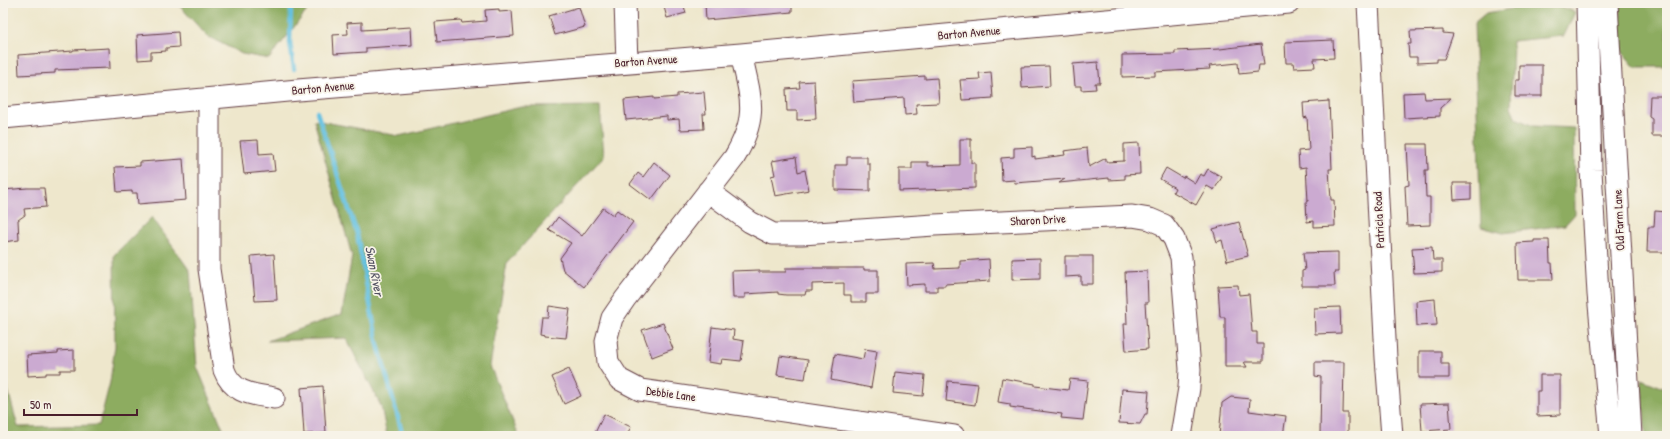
<svg xmlns="http://www.w3.org/2000/svg" width="1670" height="439" viewBox="0 0 1670 439" font-family="'Patrick Hand',sans-serif">
<rect width="100%" height="100%" fill="#f7f3e8"/>
<filter id="ink" filterUnits="userSpaceOnUse"><feTurbulence type="fractalNoise" baseFrequency=".025" numOctaves="2"/><feDisplacementMap in="SourceGraphic" scale="8" xChannelSelector="R" yChannelSelector="G"/><feConvolveMatrix kernelMatrix="1 2 1 2 8 2 1 2 1" color-interpolation-filters="sRGB"/></filter>
<filter id="wash" filterUnits="userSpaceOnUse"><feTurbulence type="fractalNoise" baseFrequency=".012" numOctaves="4" result="noise"/><feDisplacementMap in="SourceGraphic" scale="16" xChannelSelector="R" yChannelSelector="G"/><feGaussianBlur stdDeviation="0.9" result="paint"/><feColorMatrix in="noise" values="0 0 0 0 0 0 0 0 0 0 0 0 0 0 0 0 0 1.4 0 .05"/><feComposite in="paint" operator="in"/></filter>
<g filter="url(#wash)">
<rect width="100%" height="100%" fill="#eee7cc"/>
<path fill="#8dac60" stroke="#6c6646" d="M177 3H313L269 59 242 54 207 36Z
M1621 3H1667V67H1635L1618 47Z
M1529 6H1560L1575 12 1564 36 1513 41 1511 107 1516 118 1533 126 1574 128 1575 214 1565 225 1503 233 1481 227 1474 23 1486 13Z
M600 106 604 156 507 263 490 366 519 436H387L381 406 346 338 267 341 342 314 352 256 314 120 399 136 521 107Z
M152 217 190 271 197 367 226 436H3V372L18 427 99 425 110 382 115 346 114 255Z
M1641 379 1667 389V436H1646Z"/>
<g fill="none" stroke-linecap="round" stroke-linejoin="round">
<path stroke="#64c1e2" stroke-width="4.5" d="M291 3 290 43 294 69
M317 112 357 234 377 341 403 436"/>
</g>
<g id="blocks">
<path fill="#cbaad1" d="M663 3H683L686 13 667 18Z
M705 3H792V12L706 20Z
M579 7 585 27 555 35 549 16Z
M499 9V12L512 11 514 36 437 42 435 22 461 20 462 23 486 21 485 10Z
M362 22V30L411 27 412 45 366 48V52L334 54 333 35 348 34 347 23Z
M1443 30V33L1453 34 1444 59H1437V62L1417 63V57H1409L1408 44H1411L1410 31Z
M178 32 179 47 166 48V51L151 52V59L138 60 137 35Z
M1333 40 1334 58 1314 59 1315 67 1294 68 1293 63H1286L1285 42Z
M1261 44 1264 65H1259L1258 72 1239 74 1238 63 1209 66 1210 69 1155 72V76L1122 77V55L1175 54V51L1220 49Z
M109 48 110 68 55 70V73L19 75 18 55 73 51V50Z
M1098 62 1100 83H1095L1096 89 1081 90V86H1075L1073 64Z
M1519 65H1542V96H1515V80H1519Z
M1049 66 1050 86 1022 88 1021 67Z
M991 72 993 98 962 100 960 80 980 79 979 73Z
M925 76V79L937 78 939 103 916 104 917 114 905 115 904 98 854 102 852 81Z
M814 81 816 119 797 120V111H787L786 89 800 88 799 82Z
M704 92 706 114H703L704 129 680 130 679 119 667 120V116L626 120 624 100 654 97V99L677 97V94Z
M1424 92 1425 99 1451 98 1440 108V116L1404 118 1403 93Z
M1650 96H1667V136H1652V119L1649 117Z
M1329 101 1332 169H1329L1331 200H1334L1335 226 1314 227V221L1307 222 1306 201H1308L1306 167 1299 168 1298 151 1309 150 1307 117 1304 118 1303 103Z
M960 139H971V163H975V188L899 191V169H912V162H928V166L960 165Z
M258 140 259 154 273 153 275 171 244 174 240 141Z
M1139 143 1140 174 1125 175V179L1109 180V178L1059 183 1065 179 1015 183 1014 180 1002 181 1001 158 1014 157V148L1032 147V157L1035 156V159L1065 155 1064 151 1087 148 1089 167 1106 158V162L1124 161V144Z
M1407 144H1427L1428 170H1425L1426 197H1430V225L1407 226 1405 186 1409 185Z
M796 157 798 172 805 170 809 190 775 196 771 176 775 175 772 161Z
M847 157H867V164H870V191L835 190V165H847Z
M183 159 186 200 138 204 137 193H132V191L117 192 115 167 140 166V162Z
M654 162 670 175 651 200 630 184 638 173 643 177Z
M1166 168 1183 178 1184 176 1195 183 1200 174 1204 176 1208 169 1222 177 1214 190 1207 186 1196 205 1173 192 1175 188 1160 179Z
M1453 183H1471V199L1454 200Z
M27 188H44L46 207 24 209 25 215 18 220 19 240 3 242V190Z
M603 208 613 215 617 210 633 222 584 287 563 270 560 258 571 243 549 230 558 217 582 236Z
M1655 211 1667 212V252H1647L1648 227H1654Z
M1239 222 1248 256 1227 261 1222 240 1217 242 1213 229Z
M1534 240H1549L1550 263H1552L1553 280H1518L1517 243 1534 242Z
M1432 247 1433 260H1442V272L1414 273 1412 248Z
M1338 252V272H1334L1335 286H1302V271L1305 270 1303 253Z
M274 254 277 300 255 301 251 256Z
M1065 256H1093V284H1081V276L1065 277Z
M1040 258V279L1012 280V259Z
M989 259 990 281 945 284V286H937V291H925V284L907 285 906 264 934 263 935 269 960 268V261Z
M786 268H864V270H878V294H866V302H851V295H844V283L812 284V291H806L805 295H786L778 294V292L745 294V298H733L732 271 759 270V272H786Z
M1147 271 1148 303H1145L1148 349 1126 351 1124 324H1127L1125 272Z
M1238 285 1239 295 1249 294 1252 332H1257V344H1263V362H1244L1247 367H1225V317H1220L1218 286Z
M1435 299 1437 325 1417 326 1416 301Z
M549 306 570 309 566 338 545 336V335L540 334 542 317H548Z
M1340 307 1341 333 1315 334 1314 308Z
M663 323 673 349 652 357 642 330Z
M712 327 734 330 733 339 744 341 741 361 722 359 721 364 708 362Z
M865 349 877 351 871 388 831 380 835 354 863 359Z
M74 350V370H60V373H46V375L28 376 27 355 58 353V351Z
M1419 351H1441V364H1449V378H1419Z
M780 356 808 360 805 379 777 375Z
M1315 362H1344L1343 413H1348V436H1320L1321 377 1315 376Z
M569 369 581 396 564 404 552 377Z
M895 372 925 375 923 396 893 393Z
M1540 375H1560V415L1537 416V391H1540Z
M1002 378 1035 384V386L1068 390 1070 379 1088 381 1083 420 1061 418 1062 414 1010 407V404L998 402Z
M948 381 978 384 975 405 946 401Z
M323 386 326 433 304 434 301 388Z
M1122 389 1149 391 1147 414H1145L1140 424 1119 423Z
M1231 397 1250 399 1249 411 1286 416 1283 436H1219L1222 403Z
M1449 403 1451 429 1422 431 1420 404Z
M604 414 631 427 626 436H601L595 433Z"/>
</g>
</g>
<g filter="url(#ink)">
<use href="#blocks" fill-opacity="0" stroke="#633d43" stroke-width="1"/>
<g fill="none" stroke-linecap="round" stroke-linejoin="round">
<defs>
<path id="minor" d="M625 3 627 63
M1368 3 1386 358 1392 436
M1587 3 1591 170 1598 294 1611 436
M1607 3 1631 436
M741 54C751 99 759 116 734 158L625 299 612 318 606 341 608 362 619 379 640 390 954 436
M209 99V269L224 370C233 394 252 394 274 398
M3 118 298 90 741 54 1289 3
M708 191 750 222 773 234H802L934 225 1132 216 1150 219 1164 225 1174 239 1181 257 1190 369 1189 388 1181 436"/>
</defs>
<use href="#minor" stroke="#633d43" stroke-width="23"/>
<use href="#minor" stroke="#fff" stroke-width="21"/>
</g>
</g>
<g text-anchor="middle" stroke-width="3.5" stroke-linejoin="round" paint-order="stroke">
<g font-size="12" fill="#4a1f2b" stroke="#f7f3e8">
<text transform="translate(969 33) rotate(-5)" y="4">Barton Avenue</text>
<text transform="translate(646 61) rotate(-4)" y="4">Barton Avenue</text>
<text transform="translate(323 88) rotate(-5)" y="4">Barton Avenue</text>
<text transform="translate(1038 220) rotate(-3)" y="4">Sharon Drive</text>
<text transform="translate(1379 220) rotate(-93)" y="4">Patricia Road</text>
<text transform="translate(1619 220) rotate(-93)" y="4">Old Farm Lane</text>
<text transform="translate(671 394) rotate(8)" y="4">Debbie Lane</text>
</g>
<g font-size="13" font-style="italic" fill="#525062" stroke="#f7f3e8">
<text transform="translate(375 271) rotate(79)" y="5">Swan River</text>
</g>
</g>
<rect width="1670" height="439" fill="none" stroke="#f7f3e8" stroke-width="16"/>
<path d="M24 409v6h113v-6" fill="none" stroke="#4a1f2b" stroke-width="2"/>
<text x="30" y="409" font-size="12" fill="#4a1f2b" stroke="#f7f3e8" stroke-width="3" paint-order="stroke">50 m</text>
</svg>
